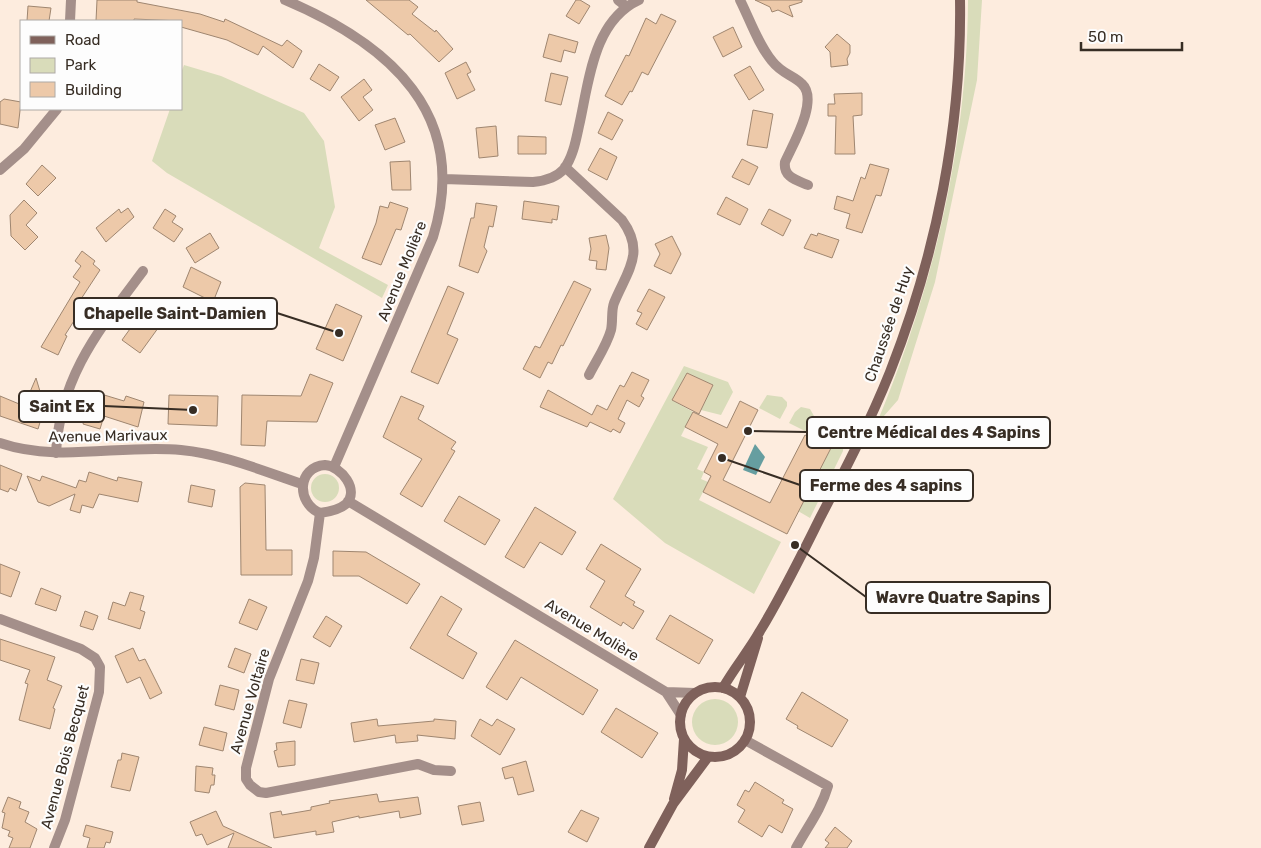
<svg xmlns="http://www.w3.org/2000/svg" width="1261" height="848" viewBox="0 0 1261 848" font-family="Rubik,sans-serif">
<rect width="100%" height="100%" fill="#fdecde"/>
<path fill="#d9dcba" d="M968 0H982L977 80 935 282 898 400 876 425C933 289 967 148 968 0Z
M184 65 221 76 304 113 324 141 335 207 319 248 388 285 382 298 167 173 152 161 170 109H181V73Z
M684 366 728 382 733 392 721 415 701 410 713 385 687 373 672 400 693 412 681 436 708 447 697 469 704 472 701 479 708 482 699 500 781 542 754 594 665 543 613 499Z
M767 395 782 397 787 402V406L780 419 759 408Z
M801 407 810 409 814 416 807 432 789 423 795 412Z
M822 424C837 425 844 437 843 451L810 518 798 511 832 445 815 437Z
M311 488a14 14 0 1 1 28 0a14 14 0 1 1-28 0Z
M692 722a23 23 0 1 1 46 0a23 23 0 1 1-46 0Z"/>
<path fill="#669ea0" d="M755 444 765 457 756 475 743 470Z"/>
<path fill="#edc9a9" stroke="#9f8670" d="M97 0H137V2L200 14 224 22 225 19 282 46 287 40 302 51 293 68 263 46 258 55 227 40 181 27V21L134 19V21H96Z
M366 0H409L418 7 412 14 435 32 436 30 453 49 439 62 410 34 408 35Z
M576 0H580L590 6 579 24 566 16Z
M755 0H802V2L789 6 793 17 778 10 772 12 770 7Z
M28 6 51 8 49 21H27Z
M661 14 676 21 648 75 642 72 632 92 630 91 622 105 605 96 626 55 629 56 646 18 656 24Z
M733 27 742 47 723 57 713 37Z
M549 34 578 42 575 53 564 50 561 62 543 57Z
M837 34 850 45V53L847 59 848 65 831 67 830 52 825 47Z
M466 62 471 72 467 74 475 90 457 99 445 73Z
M319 64 339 77 330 91 310 79Z
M750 66 764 90 749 100 734 75Z
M551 73 568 77 561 105 545 101Z
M364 79 372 90 363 97 373 110 359 121 341 97Z
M862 93V115L853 116 855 154H835L836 116H828V104H835L834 94Z
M4 99 21 102 18 128 0 124V102Z
M753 110 773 114 767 148 747 145Z
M608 112 623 120 612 140 598 133Z
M395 118 405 142 385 150 375 125Z
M496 126 498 156 479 158 476 128Z
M518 136 546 137V154H518Z
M600 148 617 157 607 180 588 170Z
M742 159 758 167 749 185 732 177Z
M410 161 411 190H392L390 162Z
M870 164 889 169 881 196 876 195 862 233 846 228 850 214 834 209 837 196 853 201 861 177 865 179Z
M42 165 56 178 38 196 26 184Z
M726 197 748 209 740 225 717 214Z
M24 200 37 213 26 225 38 237 25 250 11 236 10 215Z
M524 201 559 206 557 220 552 219V223L522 219Z
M390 202 408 208 401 230 396 229 381 265 362 258 376 223 380 206 388 208Z
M476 203 497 206 493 227 489 226 484 247 487 251 478 273 459 266 471 218H474Z
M128 208 134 217 106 242 96 228 119 209 121 213Z
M165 209 176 216 172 222 183 229 174 242 153 228Z
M769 209 791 220 783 236 761 224Z
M210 233 219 248 195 263 186 248Z
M818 233 839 240 832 258 804 248 811 234 817 236Z
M606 235 609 248 606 270 596 269 597 261 589 260 591 249 589 238Z
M672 236 681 254 671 274 654 266 660 254 655 244Z
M82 251 95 261 93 264 100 270 81 299 90 305 83 316 79 313 65 335 67 336 58 355 41 347 80 282 73 277 81 266 75 261Z
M191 267 221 282 213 302 183 287Z
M574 281 591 289 563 346 561 345 552 364 548 362 540 378 523 369 535 346 540 348Z
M448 286 464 293 447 334 458 339 438 384 411 372Z
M649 289 665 297 647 330 636 324 642 313 637 311Z
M168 299 183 310 169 329 161 324 140 353 122 340 135 322 144 328Z
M336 304 362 316 343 361 316 349Z
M632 372 649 380 641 396 644 398 639 407 627 400 618 419 625 423 620 433 613 429 611 432 590 422 587 427 540 407 548 390 592 415 597 405 607 410 620 385 624 387Z
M687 373 713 385 699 414 672 400Z
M310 374 333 383 317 422 267 421 265 446 241 445 242 395 301 396Z
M36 378 42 398 47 399 38 429 0 416V396L24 406Z
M91 391 124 401 126 396 144 402 138 427 104 416 100 429 83 424Z
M169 395 218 396 217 426 168 424Z
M401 396 424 406 418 419 456 442 451 449 455 451 422 507 400 494 422 459 383 437Z
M740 401 758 410 723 480 770 503 805 435 831 448 787 534 703 492 711 476 704 472 718 444 685 427 693 412 727 428Z
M0 465 22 474 16 491 10 488 8 492 0 489Z
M89 472 117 481 118 477 142 482 138 502 99 494 93 508 82 505 80 513 70 510 75 494 49 506 38 502 27 476 40 481 42 476 76 488 79 480 86 482Z
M245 483 265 485 266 550H292V575H241L240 487Z
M191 485 215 490 212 507 188 502Z
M459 496 500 520 485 545 444 521Z
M535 507 576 532 562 555 540 542 524 568 505 557Z
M601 544 641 569 625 596 635 602 633 605 644 611 633 629 623 622 621 626 590 607 605 581 586 569Z
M333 551 366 552 420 584 407 604 359 576H333Z
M0 564 20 572 11 597 0 593Z
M41 588 61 596 56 611 35 604Z
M130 592 144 596 140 610 145 612 140 629 108 619 113 602 125 606Z
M441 596 462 609 447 635 477 653 463 679 410 648Z
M249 599 267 607 257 630 239 623Z
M85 611 98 616 93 630 80 626Z
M670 615 713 640 699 664 656 639Z
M326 616 342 626 330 647 313 637Z
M0 639 55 657 47 680 62 686 53 708 55 709 50 729 19 720 28 684 25 683 30 670 0 660Z
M515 640 598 690 583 715 521 677 507 700 486 687Z
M133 648 139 661 145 659 162 693 150 699 140 677 127 683 115 656Z
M235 648 251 654 244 673 228 667Z
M301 659 319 663 314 684 296 680Z
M220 685 239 690 234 710 215 705Z
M802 692 848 720 832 747 797 728 798 726 786 719Z
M289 700 307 704 301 728 283 723Z
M616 708 658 733 642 758 601 732Z
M377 719 378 726 434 721V719L456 721 455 739 417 735 418 741 396 743 395 735 354 742 351 723Z
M480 719 492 726 497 719 515 729 500 755 471 736Z
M204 727 227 733 223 751 199 745Z
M295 741V765L278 767 274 751 277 750 276 743Z
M122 753 139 757 130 791 111 787 118 760H121Z
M526 761 534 791 518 795 513 777 505 779 502 768Z
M196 766 213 768 212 775H215L214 785H211L209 793 195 791Z
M755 782 784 800 782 803 793 809 782 833 769 825 762 837 738 822 745 810 737 805 745 790 749 792Z
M377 794 379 802 418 797 421 814 400 818 399 811 359 818V816L332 822 334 832 316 835V831L274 838 270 813 281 811 282 815 311 810V807L330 803 329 801Z
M8 797 21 802 19 808 29 812 25 822 37 829 30 848H9L13 838 8 836 10 831 2 828 5 813 2 812Z
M480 802 484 821 462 825 458 806Z
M581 810 599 818 587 842 568 832Z
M216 811 223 826 272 848H228L234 833 207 845 202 834 196 836 190 822Z
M86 825 113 832 110 843 106 842 104 848H87L90 838 83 836Z
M835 827 852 841 847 848H825L829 843 825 840Z"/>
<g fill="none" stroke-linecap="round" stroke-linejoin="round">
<path stroke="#a48f8a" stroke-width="10" d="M285 0C389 44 471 114 433 237L334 467
M618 0 627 7
M740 0C750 20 758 44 772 61 782 74 793 75 802 84 819 100 793 144 785 162 783 177 796 180 808 185
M70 21 71 0
M565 167 622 220C646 253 627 271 614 303 611 311 613 321 611 330 607 345 596 361 589 375
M0 170 24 149 57 109
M444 179 533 182C544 181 556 178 564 169 573 157 576 140 579 126 589 82 593 21 639 0
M0 443C58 463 121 444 181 450 223 454 263 471 302 484
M56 453C60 376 99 330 143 271
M325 465C341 466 360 490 346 504 340 509 328 512 320 513 296 503 297 467 325 465Z
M348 501 666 692 681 715
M320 513 314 558 308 581 269 679 246 768V779L250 785 259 792 266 793 418 764 434 770 451 771
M0 619 81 649 95 658 100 667 99 692 65 820 54 848
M666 692 695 693
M745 740 828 786C821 810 808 826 796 848"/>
<path stroke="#7f615b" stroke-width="10" d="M680 722a35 35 0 1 1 70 0a35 35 0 1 1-70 0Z
M723 688C734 668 749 651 760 631 782 595 801 556 820 518 845 470 870 422 890 372 936 255 962 126 960 0
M740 697 758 638
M674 799 682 770 684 739
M649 848 673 804 708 757"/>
</g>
<g text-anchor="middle" stroke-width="4.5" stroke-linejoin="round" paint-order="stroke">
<g font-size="15" fill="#372d24" stroke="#fdfdfd">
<text transform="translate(402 271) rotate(-68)" y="5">Avenue Molière</text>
<text transform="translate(889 324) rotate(-71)" y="5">Chaussée de Huy</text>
<text transform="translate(108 436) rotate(-1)" y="5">Avenue Marivaux</text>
<text transform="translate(592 630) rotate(31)" y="5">Avenue Molière</text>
<text transform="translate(250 701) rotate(-74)" y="5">Avenue Voltaire</text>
<text transform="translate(65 757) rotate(-75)" y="5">Avenue Bois Becquet</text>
</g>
</g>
<path fill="none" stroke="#372d24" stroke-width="2" d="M339 333L277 313M193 410L104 406M748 431L807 432M722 458L800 485M795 545L866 597"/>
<g fill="#372d24" stroke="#fdfdfd" stroke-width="2">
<circle cx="339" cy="333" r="5"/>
<circle cx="193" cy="410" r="5"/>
<circle cx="748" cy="431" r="5"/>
<circle cx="722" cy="458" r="5"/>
<circle cx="795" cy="545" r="5"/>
</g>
<g fill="#fdfdfd" stroke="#372d24" stroke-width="2">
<rect x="74" y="298" width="203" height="31" rx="5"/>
<rect x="19" y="391" width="85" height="31" rx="5"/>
<rect x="807" y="417" width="243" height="31" rx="5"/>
<rect x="800" y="470" width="173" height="31" rx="5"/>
<rect x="866" y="582" width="184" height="31" rx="5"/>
</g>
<g font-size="16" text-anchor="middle" font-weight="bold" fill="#372d24">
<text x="175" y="319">Chapelle Saint-Damien</text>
<text x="62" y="412">Saint Ex</text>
<text x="929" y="438">Centre Médical des 4 Sapins</text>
<text x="886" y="491">Ferme des 4 sapins</text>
<text x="958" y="603">Wavre Quatre Sapins</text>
</g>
<rect x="20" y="20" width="162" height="90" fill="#fdfdfd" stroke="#aeaaa6"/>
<rect x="30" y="36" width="25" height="8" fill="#7f615b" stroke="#aeaaa6"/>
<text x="65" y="45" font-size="15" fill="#372d24">Road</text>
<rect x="30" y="58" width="25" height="15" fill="#d9dcba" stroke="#aeaaa6"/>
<text x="65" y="70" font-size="15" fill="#372d24">Park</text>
<rect x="30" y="82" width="25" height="15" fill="#edc9a9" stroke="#aeaaa6"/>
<text x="65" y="95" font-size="15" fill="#372d24">Building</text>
<path d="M1081 42v8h101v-8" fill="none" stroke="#372d24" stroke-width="2.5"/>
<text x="1088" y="42" font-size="15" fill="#372d24" stroke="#fdfdfd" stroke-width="4" paint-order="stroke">50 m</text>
</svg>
